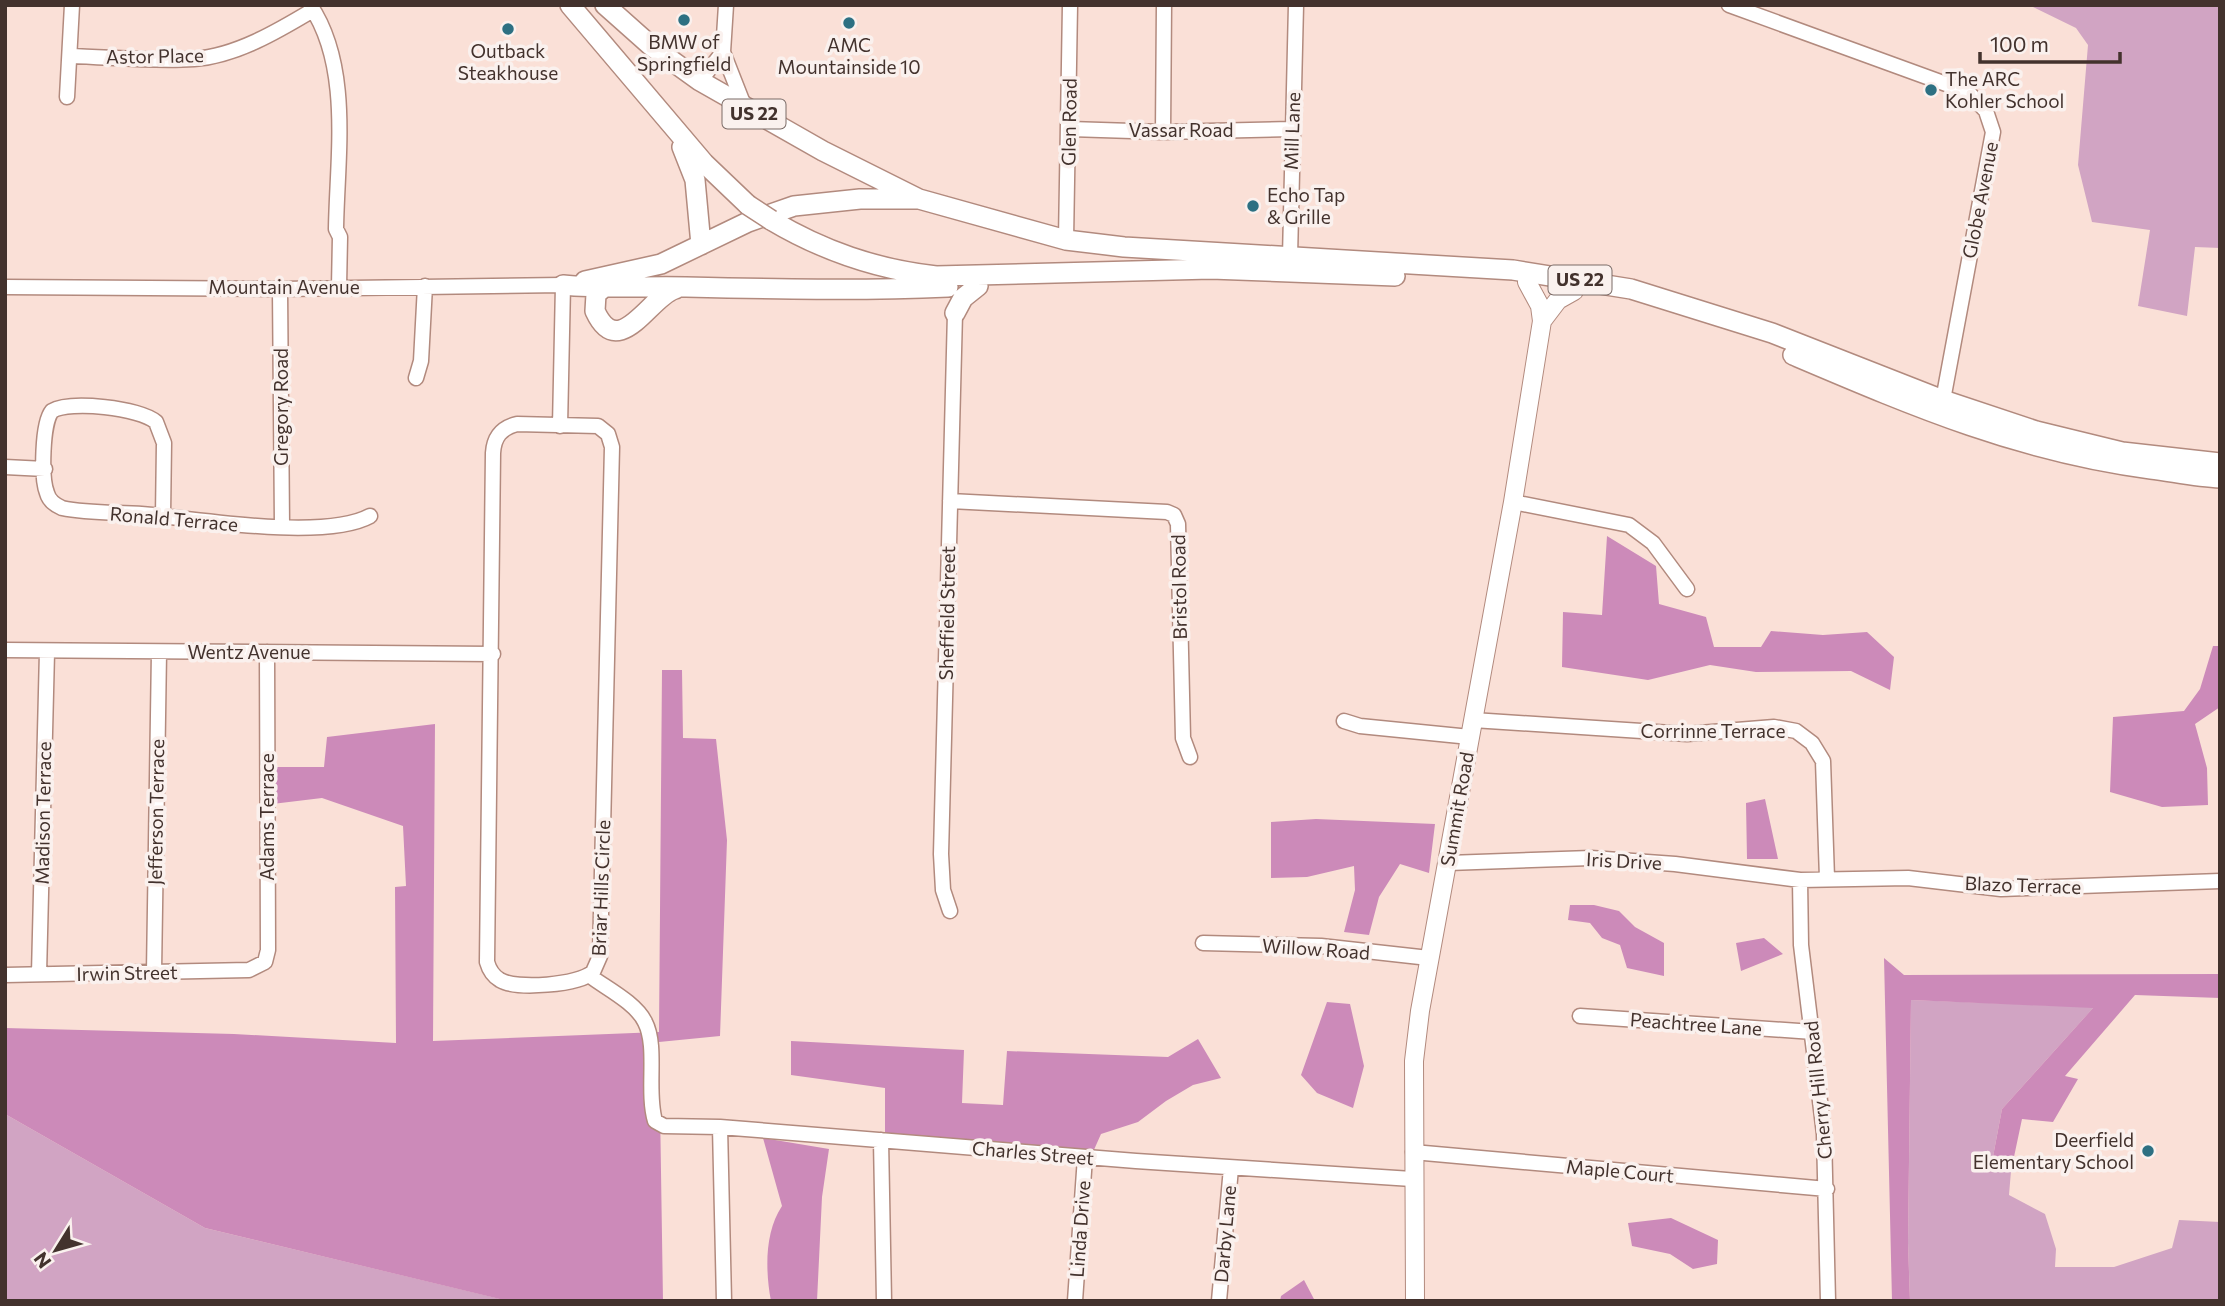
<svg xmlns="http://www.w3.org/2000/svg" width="2225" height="1306" viewBox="0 0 2225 1306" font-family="Commissioner,sans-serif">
<rect width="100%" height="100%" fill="#fae0d7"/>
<path fill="#d1a4c3" d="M2029 5H2220V248L2195 247 2187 316 2138 306 2150 230 2092 222 2078 165 2088 45 2076 28Z
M1911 1000 2094 1007 2002 1109 1991 1167 2011 1171 2009 1195 2045 1214 2056 1249 2055 1267H2114L2172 1248 2179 1220 2220 1222V1301H1910L1908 1243Z
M5 1114 205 1228 509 1301H5Z"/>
<path fill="#cc8ab9" d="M1607 536 1656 566 1659 604 1706 617 1714 647H1761L1771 631 1823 635 1867 632 1894 657 1890 690 1851 671 1756 672 1710 665 1648 680 1562 667 1563 612 1602 615Z
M2213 646H2220V707L2195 724 2207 768 2208 805 2162 807 2110 792 2113 717 2184 711 2200 689Z
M662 670H682L683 738 716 739 727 840 720 1036 659 1042 663 1301H508L205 1228 5 1114V1028L234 1034 396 1043 395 887 406 886 403 826 322 798 264 805V767H324L327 737 435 724 433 1041 659 1032Z
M1765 799 1778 859H1747L1746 803Z
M1316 819 1435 824 1429 873 1400 864 1379 897 1369 935 1344 932 1355 890 1354 866 1307 877 1271 878V822Z
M1570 905H1594L1619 911 1635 927 1664 943V976L1627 968 1620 945 1602 938 1590 923 1568 920Z
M1764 938 1783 954 1741 971 1736 943Z
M1884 958 1904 975 2220 974V998L2135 995 2065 1076 2078 1079 2053 1122 2022 1119 2011 1171 1991 1167 2002 1109 2093 1008 1911 1000 1908 1243 1910 1301H1892Z
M1327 1002 1350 1004 1364 1066 1353 1108 1317 1093 1301 1075Z
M1198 1039 1221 1078 1193 1085 1166 1101 1138 1122 1101 1134 1093 1152 885 1134V1088L791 1075V1041L964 1050 962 1103 1003 1105 1007 1051 1168 1057Z
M763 1138 829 1149 822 1197 817 1301H771C765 1270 765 1231 782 1206Z
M1671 1218 1718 1240 1717 1264 1693 1269 1670 1254 1632 1246 1628 1223Z
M1304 1280 1315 1301H1280L1281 1296Z"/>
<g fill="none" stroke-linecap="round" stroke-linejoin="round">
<defs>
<path id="minor" d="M310 5C352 67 337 157 336 229L340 237 339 287
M726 5 723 52 745 108
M1729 5 1968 92 1986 111 1993 132 1943 400
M70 56C110 57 153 62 194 59 236 56 278 31 313 10
M700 81 723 52
M67 97 72 5
M1070 129 1163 132 1291 129
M1163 132 1164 5
M1066 240 1070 5
M1290 257 1296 5
M5 287 280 289 563 285 560 426
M280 289 282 526
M416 378 421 361 425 286
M517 424 598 426 608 434 612 447 600 956 593 972C579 985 516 990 500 980 493 976 489 969 487 962L493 453C494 437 501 428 517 424Z
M5 467 45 469
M950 501 1167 512 1174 515 1178 524 1183 738 1190 757
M1513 502 1629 525 1653 543 1687 589
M163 516 164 443 156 422C140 408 70 400 52 411 42 423 41 478 47 493 49 501 55 505 62 508 95 515 130 511 163 516 213 522 328 539 370 516
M5 650 493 654
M1473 720 1687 734 1774 727 1796 731 1812 743 1823 761 1827 878
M1344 721 1360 726 1470 737
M1448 863 1591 858 1675 864 1800 880 1908 878 2001 889 2220 881
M1800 880 1801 945 1824 1134 1828 1301
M950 911 943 890 941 854 955 313
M1203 943 1321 946 1429 958
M154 972 159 652
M39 974 47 652
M5 975 249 970 265 962 268 950 267 652
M590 976C606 988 636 1003 645 1022 658 1047 646 1091 655 1121L664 1126 720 1127 1136 1161 1412 1179
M1580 1016 1813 1032
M720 1127 724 1301
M881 1140 884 1301
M1413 1152 1827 1189
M1075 1301 1085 1157
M1219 1301 1231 1168"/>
<path id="major" d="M1542 321 1558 300 1574 291
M1415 1301 1414 1061 1420 1011 1513 502 1542 321 1540 306 1527 282"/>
<path id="highway" d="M570 5 704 163 748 205
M605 5 650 45 700 81 823 151 919 199 1066 240 1124 247 1513 270 1631 289 1772 333 1943 400 2036 431 2122 452 2220 463
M682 147 695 180 701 245
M771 220C823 251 875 269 936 276L1211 269 1395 276
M585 281 661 264 748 222 794 206 860 199H915
M608 284 596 294 595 311C619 363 650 296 675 289
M563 285C604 289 645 286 686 287 773 289 861 291 948 287
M955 313 963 298 978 286
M1793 355C1913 406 2020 452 2151 469 2174 472 2197 477 2220 478"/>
</defs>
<use href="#minor" stroke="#b28a7e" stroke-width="17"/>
<use href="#major" stroke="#b28a7e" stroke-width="20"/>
<use href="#highway" stroke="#b28a7e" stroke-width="22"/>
<use href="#minor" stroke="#fff" stroke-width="14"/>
<use href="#major" stroke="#fff" stroke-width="18"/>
<use href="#highway" stroke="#fff" stroke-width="19"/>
<defs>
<path id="highway-bridge" d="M748 205 771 220"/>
</defs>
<use href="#highway-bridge" stroke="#b28a7e" stroke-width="22" stroke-linecap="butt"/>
<use href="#highway-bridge" stroke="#fff" stroke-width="19"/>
</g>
<g fill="#2d7082" stroke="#faf1ee" stroke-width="2.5">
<circle cx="684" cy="20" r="7"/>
<circle cx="849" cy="23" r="7"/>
<circle cx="508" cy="29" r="7"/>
<circle cx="1931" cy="90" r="7"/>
<circle cx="1253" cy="206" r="7"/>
<circle cx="2148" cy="1151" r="7"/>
</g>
<g text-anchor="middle" stroke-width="7" stroke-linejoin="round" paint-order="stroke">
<g fill="#faf1ee" stroke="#7a6b67" stroke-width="2">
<rect x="722.5" y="99.5" width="63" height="29" rx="5"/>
<rect x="1548.5" y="265.5" width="63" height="29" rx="5"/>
</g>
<g font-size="18" font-weight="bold" fill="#43322d">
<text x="754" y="120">US 22</text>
<text x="1580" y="286">US 22</text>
</g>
<g font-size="19" fill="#43322d" stroke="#faf1ee">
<text x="684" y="49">BMW of<tspan x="684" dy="22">Springfield</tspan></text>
<text x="849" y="52">AMC<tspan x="849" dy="22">Mountainside 10</tspan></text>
<text x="508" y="58">Outback<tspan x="508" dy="22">Steakhouse</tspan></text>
<text x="1945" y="86" text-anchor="start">The ARC<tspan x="1945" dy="22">Kohler School</tspan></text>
<text x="1267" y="202" text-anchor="start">Echo Tap<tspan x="1267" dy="22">&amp; Grille</tspan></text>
<text x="2134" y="1147" text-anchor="end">Deerfield<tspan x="2134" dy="22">Elementary School</tspan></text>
</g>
<g font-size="19" fill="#43322d" stroke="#faf1ee">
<text transform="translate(155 56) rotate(-1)" y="7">Astor Place</text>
<text transform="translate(1069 122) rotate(-89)" y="7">Glen Road</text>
<text x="1181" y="137">Vassar Road</text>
<text transform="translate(1292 131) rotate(-88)" y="7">Mill Lane</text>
<text transform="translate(1980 200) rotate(-79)" y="7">Globe Avenue</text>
<text x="284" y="294">Mountain Avenue</text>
<text transform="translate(281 407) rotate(-90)" y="7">Gregory Road</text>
<text transform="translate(174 519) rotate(5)" y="7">Ronald Terrace</text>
<text transform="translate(1179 587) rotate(-91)" y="7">Bristol Road</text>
<text transform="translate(947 613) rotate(-89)" y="7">Sheffield Street</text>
<text x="249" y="659">Wentz Avenue</text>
<text x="1713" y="738">Corrinne Terrace</text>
<text transform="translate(1457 809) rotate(-80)" y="7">Summit Road</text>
<text transform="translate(156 812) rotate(-89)" y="7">Jefferson Terrace</text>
<text transform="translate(43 813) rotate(-89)" y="7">Madison Terrace</text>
<text transform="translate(267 817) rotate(-90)" y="7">Adams Terrace</text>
<text transform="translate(1624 861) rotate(3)" y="7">Iris Drive</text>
<text transform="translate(2023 885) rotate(2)" y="7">Blazo Terrace</text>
<text transform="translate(601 888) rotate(-88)" y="7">Briar Hills Circle</text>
<text transform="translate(1316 949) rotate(4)" y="7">Willow Road</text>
<text transform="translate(127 973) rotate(-1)" y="7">Irwin Street</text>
<text transform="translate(1696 1024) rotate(4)" y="7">Peachtree Lane</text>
<text transform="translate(1818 1090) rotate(-96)" y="7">Cherry Hill Road</text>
<text transform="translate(1033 1153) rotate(5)" y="7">Charles Street</text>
<text transform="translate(1620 1171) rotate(5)" y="7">Maple Court</text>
<text transform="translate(1080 1229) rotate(-86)" y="7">Linda Drive</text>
<text transform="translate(1225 1234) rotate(-85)" y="7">Darby Lane</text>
</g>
</g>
<rect width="2225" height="1306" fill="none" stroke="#43322d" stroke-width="14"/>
<g transform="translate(56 1250) rotate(233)" stroke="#faf1ee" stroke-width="5" paint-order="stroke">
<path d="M0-5L12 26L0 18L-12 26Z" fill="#43322d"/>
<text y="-10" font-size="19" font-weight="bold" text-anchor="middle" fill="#43322d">N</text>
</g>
<path d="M1980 52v10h140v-10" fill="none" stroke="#43322d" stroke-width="3.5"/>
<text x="1990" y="52" font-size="21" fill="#43322d" stroke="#faf1ee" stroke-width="5" paint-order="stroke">100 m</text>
</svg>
